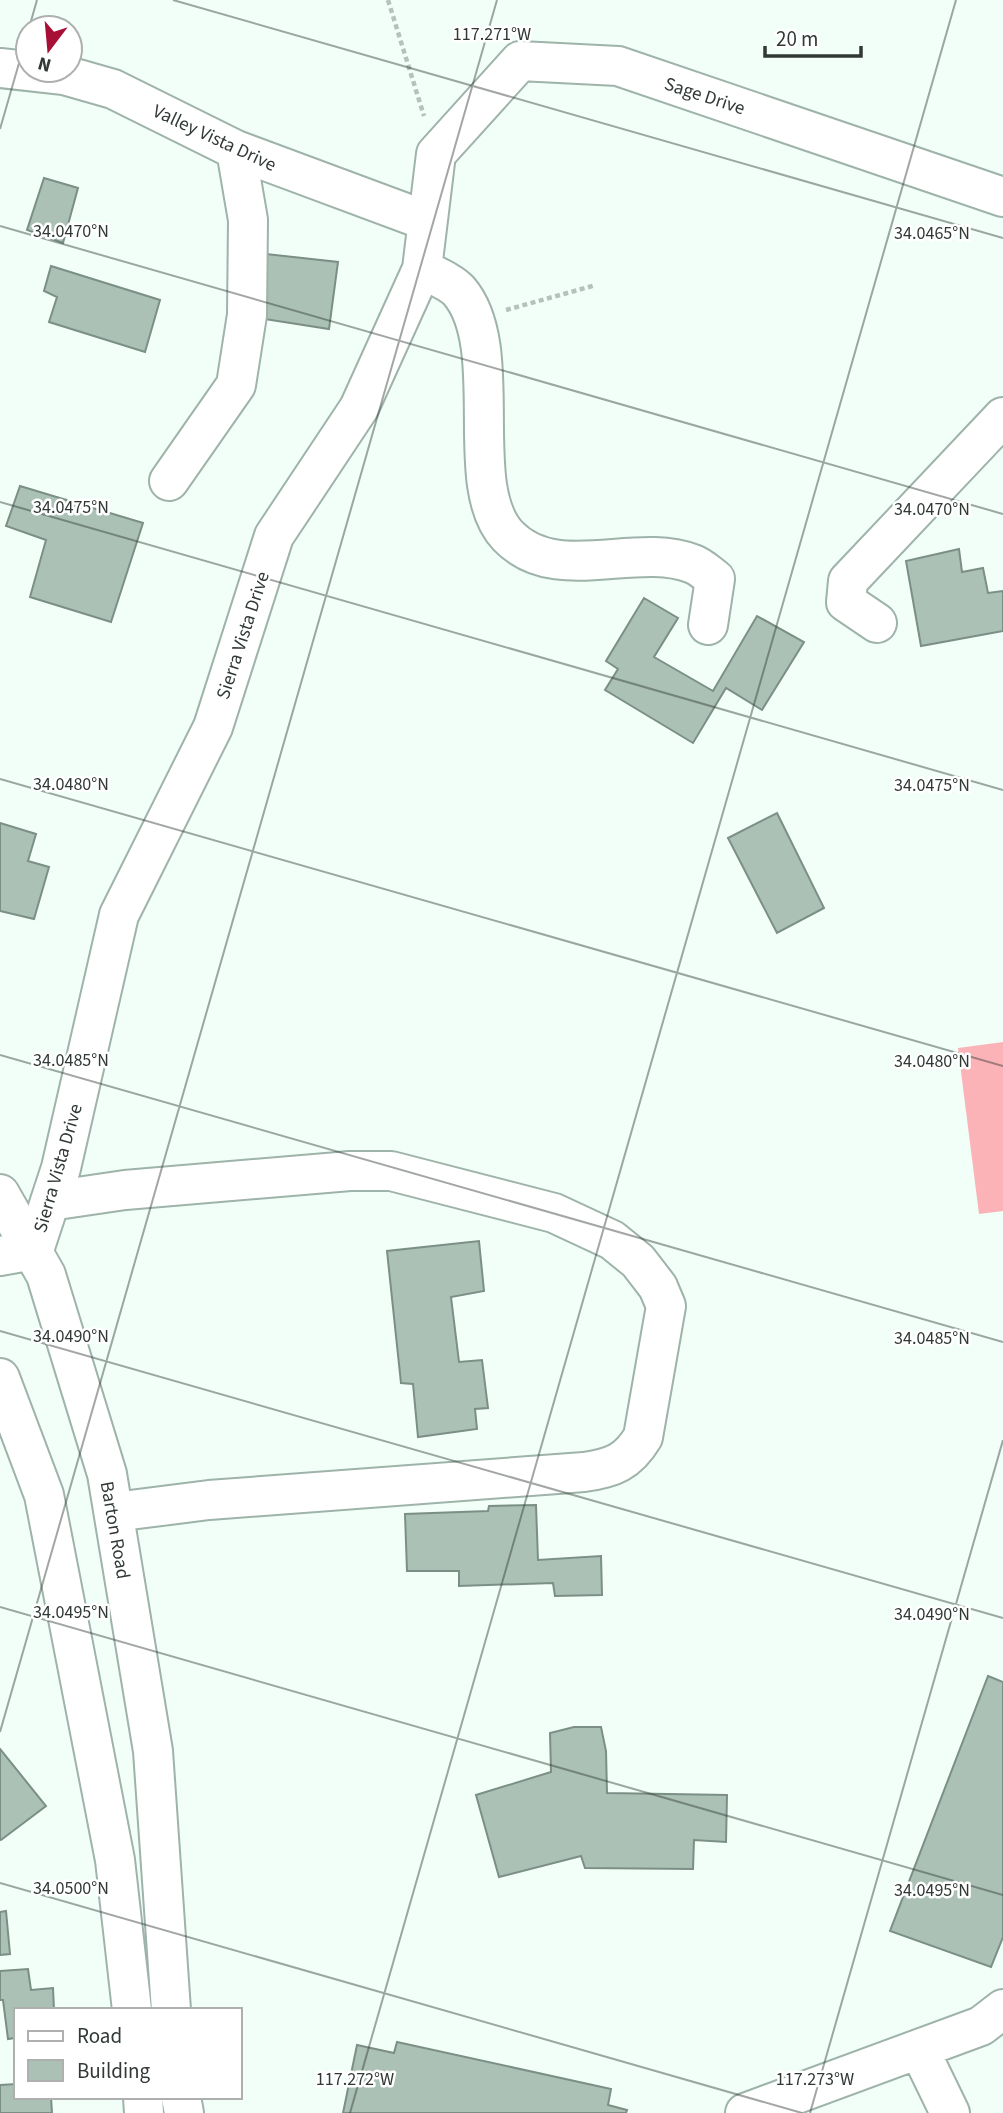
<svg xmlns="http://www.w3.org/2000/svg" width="1003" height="2113" viewBox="0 0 1003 2113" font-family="'Source Sans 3',sans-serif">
<rect width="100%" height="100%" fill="#f1fff8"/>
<path fill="#fcb3b7" d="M1003 1042V1211L979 1214 958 1048Z"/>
<path fill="#abc1b6" stroke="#7b8f86" stroke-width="2" d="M44 178 78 188 63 243 27 230Z
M266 254 338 262 329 329 258 318Z
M51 266 160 300 145 352 49 322 57 297 44 291Z
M20 486 143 523 111 622 30 597 46 540 6 526Z
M959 549 962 572 983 568 988 593 1003 591V631L921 646 906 561Z
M644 598 678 618 654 657 713 691 757 616 804 642 762 710 726 688 693 743 605 690 618 669 606 661Z
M777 813 824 908 777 933 728 838Z
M0 823 36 834 28 861 49 867 34 919 0 911Z
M479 1241 484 1291 451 1297 459 1362 482 1360 488 1408 475 1409 477 1429 418 1437 413 1384 401 1383 387 1251Z
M536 1505 538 1560 601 1556 602 1595 555 1596 553 1583 459 1586V1571H407L405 1514 488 1511 489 1506Z
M988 1676 1003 1682V1937L991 1967 890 1931Z
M574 1727H601L606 1751 607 1793 727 1795 726 1842 694 1840 693 1869 585 1868 581 1856 499 1877 476 1795 551 1772 550 1733Z
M0 1749 46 1806 1 1840 0 1839Z
M6 1911 10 1954 0 1955V1912Z
M28 1969 31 1990 53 1988 54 2010H16V2046L15 2038 8 2039 3 2000H0V1971Z
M397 2042 611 2089 608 2105 627 2110 626 2113H343L357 2045 394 2053Z
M16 2084V2097H51L52 2113H0V2085Z"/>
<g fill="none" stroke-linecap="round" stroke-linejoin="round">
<defs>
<path id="minor" d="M0 68 64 75 113 89 236 150 427 221
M422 269C433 275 451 282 459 291 508 348 460 486 508 536 556 586 636 541 693 564 701 567 708 574 715 579L708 625
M169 481 236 385 247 315 248 220 236 150
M877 623 846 602 848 581 1003 417
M50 1201 125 1190 350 1171H391L554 1213 612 1240 638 1261 658 1287 666 1306 643 1437C628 1462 613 1468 584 1472L209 1500 114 1512
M0 1256 34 1250 61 1168 119 915 213 727 274 536 359 408 422 269 436 154 520 61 618 66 1003 197
M919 2049 950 2113
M745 2113 981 2026 1003 2009"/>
<path id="major" d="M0 1194 46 1275 107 1474 153 1751 171 2010
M0 1378 44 1495 115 1860 132 2010
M143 2097 144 2113
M181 2097 184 2113"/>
</defs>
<use href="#minor" stroke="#9eb3a9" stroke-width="42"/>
<use href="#major" stroke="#9eb3a9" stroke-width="42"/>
<path stroke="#b5c1bb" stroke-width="4.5" stroke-dasharray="5 3.5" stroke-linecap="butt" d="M388 0 424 116
M506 310 596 285"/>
<use href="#minor" stroke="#fff" stroke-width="38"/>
<use href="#major" stroke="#fff" stroke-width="38"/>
</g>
<path fill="none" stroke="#313935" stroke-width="2" stroke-opacity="0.45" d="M173 0 1003 238M29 28 37 0M0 129 28 32M0 226 1003 514M0 502 1003 790M0 779 1003 1066M0 1055 1003 1342M0 1331 1003 1618M0 1607 1003 1895M0 1732 497 0M0 1883 802 2113M350 2113 956 0M810 2113 1003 1440"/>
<g text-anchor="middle" stroke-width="5" stroke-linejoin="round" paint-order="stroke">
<g font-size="19" fill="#313935" stroke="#fff">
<text transform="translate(705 95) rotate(18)" y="7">Sage Drive</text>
<text transform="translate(215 137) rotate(25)" y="7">Valley Vista Drive</text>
<text transform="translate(242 635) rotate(-72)" y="7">Sierra Vista Drive</text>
<text transform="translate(57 1168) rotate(-74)" y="7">Sierra Vista Drive</text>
<text transform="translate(116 1530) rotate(80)" y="7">Barton Road</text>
</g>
</g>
<g font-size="18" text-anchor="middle" fill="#313935" stroke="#fff" stroke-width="5" stroke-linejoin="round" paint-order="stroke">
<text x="492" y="40">117.271°W</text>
<text x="71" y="237">34.0470°N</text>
<text x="932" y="239">34.0465°N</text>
<text x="71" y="513">34.0475°N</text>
<text x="932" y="515">34.0470°N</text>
<text x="71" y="790">34.0480°N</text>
<text x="932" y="791">34.0475°N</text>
<text x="71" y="1066">34.0485°N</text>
<text x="932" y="1067">34.0480°N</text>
<text x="71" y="1342">34.0490°N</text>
<text x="932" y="1344">34.0485°N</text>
<text x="71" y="1618">34.0495°N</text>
<text x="932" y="1620">34.0490°N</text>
<text x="71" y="1894">34.0500°N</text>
<text x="932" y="1896">34.0495°N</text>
<text x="355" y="2085">117.272°W</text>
<text x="815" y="2085">117.273°W</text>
</g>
<rect x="14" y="2008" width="228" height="91" fill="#ffffff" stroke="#adb0ae" stroke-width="2"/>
<rect x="28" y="2031" width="35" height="10" fill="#ffffff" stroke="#adb0ae" stroke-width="2"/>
<text x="77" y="2043" font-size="21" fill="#313935">Road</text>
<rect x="28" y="2060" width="35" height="21" fill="#abc1b6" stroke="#adb0ae" stroke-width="2"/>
<text x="77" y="2078" font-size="21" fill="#313935">Building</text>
<g transform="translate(49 49) rotate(196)"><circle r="33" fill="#ffffff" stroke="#adb0ae" stroke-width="2"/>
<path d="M0-5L12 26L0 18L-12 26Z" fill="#a80f37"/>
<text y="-10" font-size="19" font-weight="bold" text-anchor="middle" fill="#313935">N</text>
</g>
<path d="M765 46v10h96v-10" fill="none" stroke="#313935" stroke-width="3.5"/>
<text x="776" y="46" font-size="21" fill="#313935" stroke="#ffffff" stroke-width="5" paint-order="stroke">20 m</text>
</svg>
